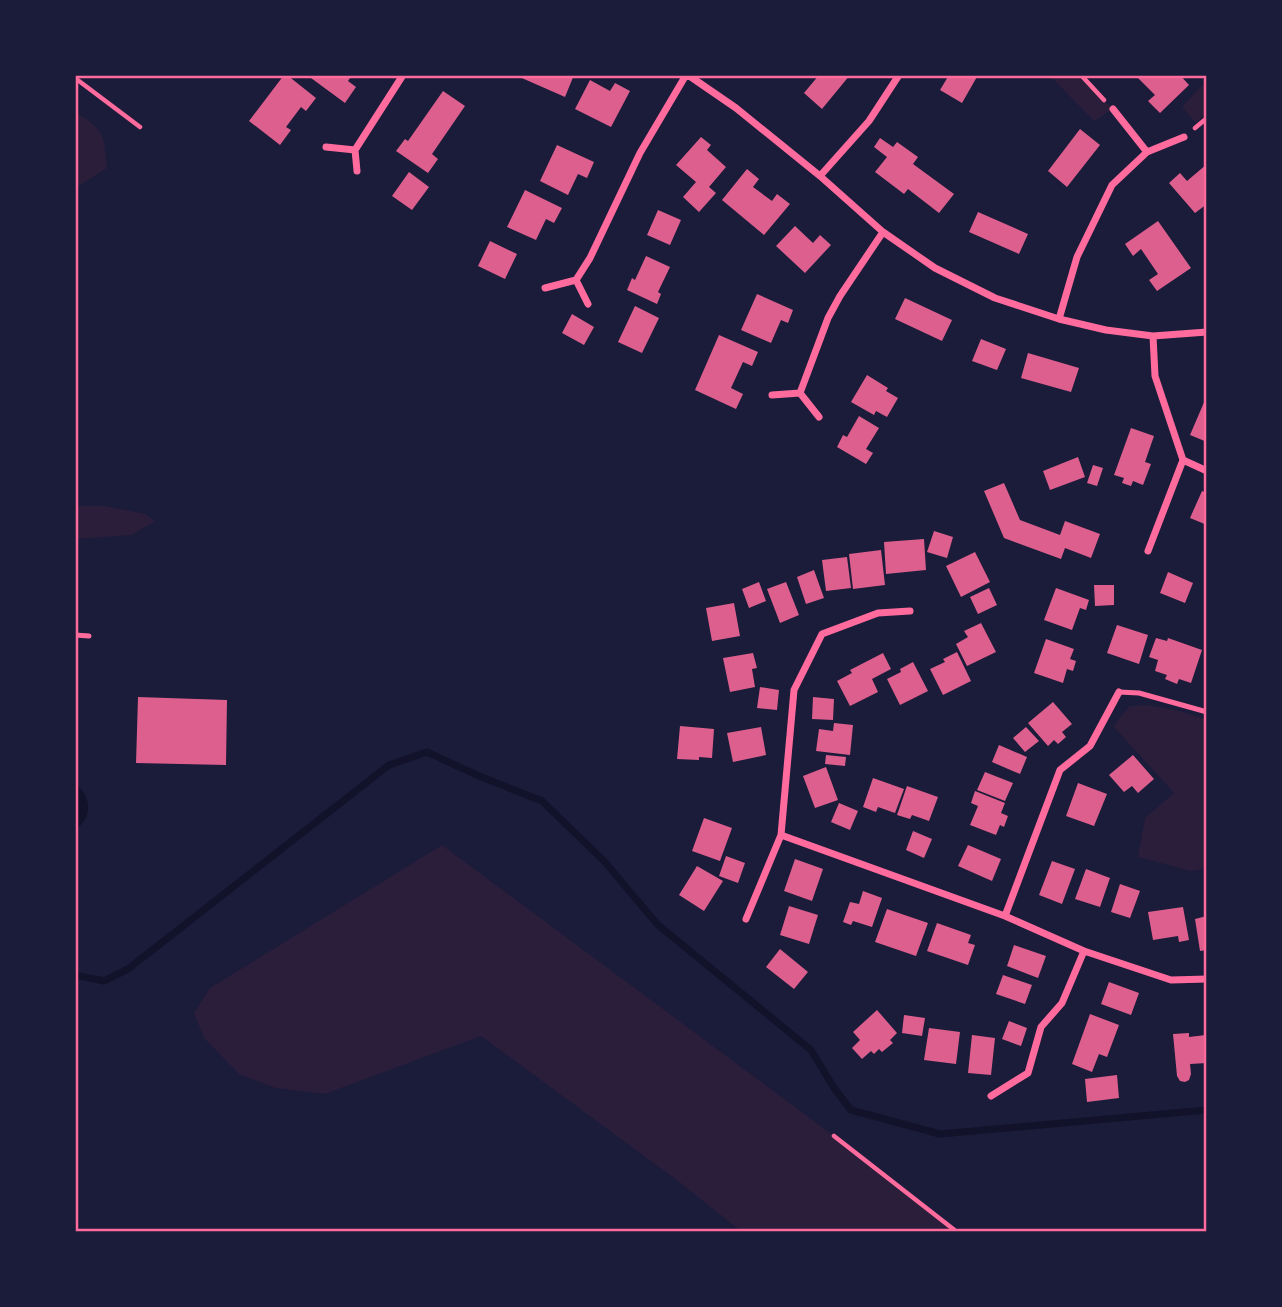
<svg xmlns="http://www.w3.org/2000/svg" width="1282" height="1307" viewBox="0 0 1282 1307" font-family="Montserrat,sans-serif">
<rect width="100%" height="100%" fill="#1b1b3a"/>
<path fill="#2a1e3b" d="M1049 75H1081L1113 109 1094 121Z
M1207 80V113L1196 123 1182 107Z
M75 112C106 130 104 136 107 168L79 186 75 184Z
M75 506H105L145 514 155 521 132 535 75 539Z
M1147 705 1180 711 1207 720V868L1191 871 1138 857 1145 818 1174 793 1114 727 1120 717 1130 706Z
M442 845 834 1136 957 1232H742L678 1181 481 1036 325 1094 276 1088 239 1074 204 1038 194 1013 210 988Z"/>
<path fill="#12122b" d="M75 783C92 797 93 817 75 830Z"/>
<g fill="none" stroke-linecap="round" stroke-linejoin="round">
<path stroke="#12122b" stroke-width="7" d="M75 975 104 981 128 969 389 765 427 752 479 776 542 801 604 861 658 925 811 1050 834 1088 851 1110 940 1134 1207 1110"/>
</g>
<path fill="#dd5f8e" d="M284 75H287L316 98 306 111 301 107 286 127 291 130 280 145 249 121Z
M314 75H352L348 81 356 87 345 103 311 78Z
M515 75H574L565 97Z
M819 75H850L822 109 804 93Z
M949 75H978L962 103 940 90Z
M1141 75H1180L1189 85 1160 113 1148 101 1155 95 1138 78Z
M590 80 610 91 615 83 630 91 611 127 575 109Z
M443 91 465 106 432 154 438 159 428 173 396 151 405 139 408 141Z
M1080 129 1100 145 1067 187 1048 171Z
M701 137 711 145 707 150 726 167 709 187 716 193 699 212 683 197 696 182 676 165Z
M880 138 893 147 897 142 918 157 913 164 954 194 939 213 908 189 904 194 875 172 887 157 874 147Z
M557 145 594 162 587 178 578 174 568 195 540 181Z
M1207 164V204L1195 213 1169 183 1180 173 1187 181Z
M747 169 759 179 753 187 772 201 777 194 790 204 764 235 722 200Z
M409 172 429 187 412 210 392 196Z
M525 190 562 208 554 223 546 219 536 240 507 227Z
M658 210 681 220 670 245 647 235Z
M978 212 1028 234 1019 254 969 232Z
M1158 221 1191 268 1157 291 1149 280 1158 274 1141 249 1133 256 1125 244Z
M795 226 813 243 820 235 831 245 805 273 776 246Z
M490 241 517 254 505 279 478 266Z
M646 256 670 267 658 292 661 294 657 304 627 290 632 278 635 280Z
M757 294 793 310 788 323 781 320 771 343 741 330Z
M905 298 952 320 942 341 895 319Z
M635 306 659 318 642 353 618 342Z
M572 314 594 327 584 345 562 333Z
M719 335 758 352 752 366 743 362 731 388 743 394 736 409 695 390Z
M981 339 1006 349 997 370 972 361Z
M1028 353 1079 368 1071 392 1021 378Z
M867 375 888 388 886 391 898 398 887 417 876 411 874 415 851 402Z
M1205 400H1207V442L1190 435Z
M859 416 879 428 866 449 873 453 866 464 837 447 843 435 847 437Z
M1131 428 1154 436 1145 462 1151 464 1143 485 1133 481 1131 486 1122 483 1124 478 1114 475Z
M1078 457 1085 477 1050 490 1043 471Z
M1093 465 1103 468 1097 486 1087 483Z
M1004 483 1020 520 1060 535 1065 521 1100 534 1091 558 1065 548 1061 559 1004 538 984 491Z
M1202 491 1207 493V525L1190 518Z
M934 531 953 537 947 558 927 552Z
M924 539 926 570 886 574 884 542Z
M881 550 885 585 853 589 849 554Z
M975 552 990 582 961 597 946 566Z
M847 557 851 588 826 591 822 560Z
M814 570 824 598 806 604 797 577Z
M1168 572 1193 583 1185 603 1160 593Z
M759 582 766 601 749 608 742 589Z
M786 582 799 615 780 623 767 589Z
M1094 585H1114V605L1095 606Z
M989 588 997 605 978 614 970 597Z
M1056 588 1089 600 1086 610 1080 608 1072 630 1044 620Z
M734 603 740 636 712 641 706 608Z
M981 623 996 652 967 666 956 644 968 637 964 631Z
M1117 625 1148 635 1139 664 1107 653Z
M1156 638 1167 641 1168 638 1202 650 1191 683 1179 679 1177 684 1165 679 1167 675 1155 671 1158 660 1149 657Z
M1046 639 1074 649 1070 659 1076 661 1073 671 1067 669 1063 683 1034 673Z
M957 652 971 681 943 695 930 669 945 662 943 659Z
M753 653 757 668 752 669 755 687 730 692 723 658Z
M883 653 891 669 872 679 878 692 850 706 837 681 852 673 850 670Z
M913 662 928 691 900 705 887 679 901 672 900 669Z
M760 687 779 690 777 710 757 708Z
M138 697 227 700 226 765 136 763Z
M813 697 834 699 833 720 812 719Z
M1053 702 1072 724 1062 732 1066 737 1058 744 1054 740 1048 746 1028 723Z
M834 723 853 725 850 755 816 751 819 729 833 731Z
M680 726 714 729 712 758 699 757V760L677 759Z
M761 727 766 755 733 762 727 733Z
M1026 727 1039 741 1025 752 1013 738Z
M999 745 1027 757 1020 774 992 762Z
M826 755 846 757 845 766 825 764Z
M1133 755 1154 779 1138 793 1132 786 1124 792 1109 775Z
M826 767 838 800 815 808 803 776Z
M985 772 1013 783 1005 801 977 790Z
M873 778 904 789 895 813 878 807 876 812 863 807Z
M1078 783 1107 794 1094 826 1066 816Z
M907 786 938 797 929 821 912 815 910 819 897 815Z
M975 791 1005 803 1001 813 1008 816 1004 827 1000 825 996 835 970 825 978 806 971 803Z
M839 803 858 811 850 830 831 822Z
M704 818 732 828 720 861 692 851Z
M913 831 932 839 924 858 906 850Z
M968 845 1001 859 992 881 958 866Z
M726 856 745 863 738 883 719 876Z
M795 859 823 869 812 901 784 891Z
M1052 861 1075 869 1062 904 1039 895Z
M697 866 723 881 704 911 679 895Z
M1086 869 1110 878 1100 907 1075 899Z
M1120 884 1140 891 1130 918 1111 912Z
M863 891 882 898 872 927 853 921 851 925 843 922 850 902 859 904Z
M789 906 818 915 809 944 780 935Z
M1183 907 1189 940 1179 942 1178 936 1153 940 1148 912Z
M887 909 928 923 916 956 875 942Z
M1207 916V950L1200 951 1195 919Z
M937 923 971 935 968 943 975 945 968 965 927 951Z
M1014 945 1046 956 1038 978 1007 966Z
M780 949 808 972 794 989 766 967Z
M1003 975 1032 985 1025 1004 996 994Z
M1109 982 1139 993 1131 1015 1101 1004Z
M877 1010 897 1033 890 1040 893 1043 882 1052 879 1049 874 1054 871 1051 862 1059 852 1048 860 1040 853 1032Z
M1090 1014 1119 1025 1107 1057 1099 1054 1092 1072 1072 1064Z
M904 1015 925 1018 922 1036 902 1033Z
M1009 1021 1027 1028 1021 1046 1002 1039Z
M929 1028 960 1032 956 1064 924 1060Z
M1189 1033V1037L1206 1035 1207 1063 1190 1064 1191 1074 1189 1080 1185 1082 1180 1081 1177 1076 1173 1034Z
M972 1035 995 1038 991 1075 968 1073Z
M1117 1075 1119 1098 1087 1102 1085 1079Z"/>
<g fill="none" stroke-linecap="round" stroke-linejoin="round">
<path stroke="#ff6b9d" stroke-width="4.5" d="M1081 75 1104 100
M75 78 140 127
M1195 128 1207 118
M834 1136 957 1232"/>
<path stroke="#ff6b9d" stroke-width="5" d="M75 635 89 636
M1119 692 1139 693 1207 712"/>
<path stroke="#ff6b9d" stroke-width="7" d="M688 75 736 108 820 176 883 232 935 268 995 298 1059 319 1106 330 1153 336 1207 332
M1113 109 1147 152
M326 147 355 150 357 171
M355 150 403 75
M820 176 869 121 899 75
M576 280 590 258 640 153 686 75
M545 288 576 280 588 304
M1059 319 1077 257 1112 185 1147 152 1184 137
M800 393 828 318 840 296 883 232
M772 395 800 393 819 417
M1183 460 1207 471
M1148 551 1183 460 1155 376 1153 336
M910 611 878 613 822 634 794 690 781 835 1005 916 1084 951 1171 980 1207 979
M1005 916 1060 770 1090 746 1119 692
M746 919 781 835
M991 1096 1028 1073 1041 1027 1062 1003 1084 951"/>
</g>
<rect width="1282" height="1307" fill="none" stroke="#1b1b3a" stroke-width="154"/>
<rect x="77" y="77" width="1128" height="1153" fill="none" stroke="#ff6b9d" stroke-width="2.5"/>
</svg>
